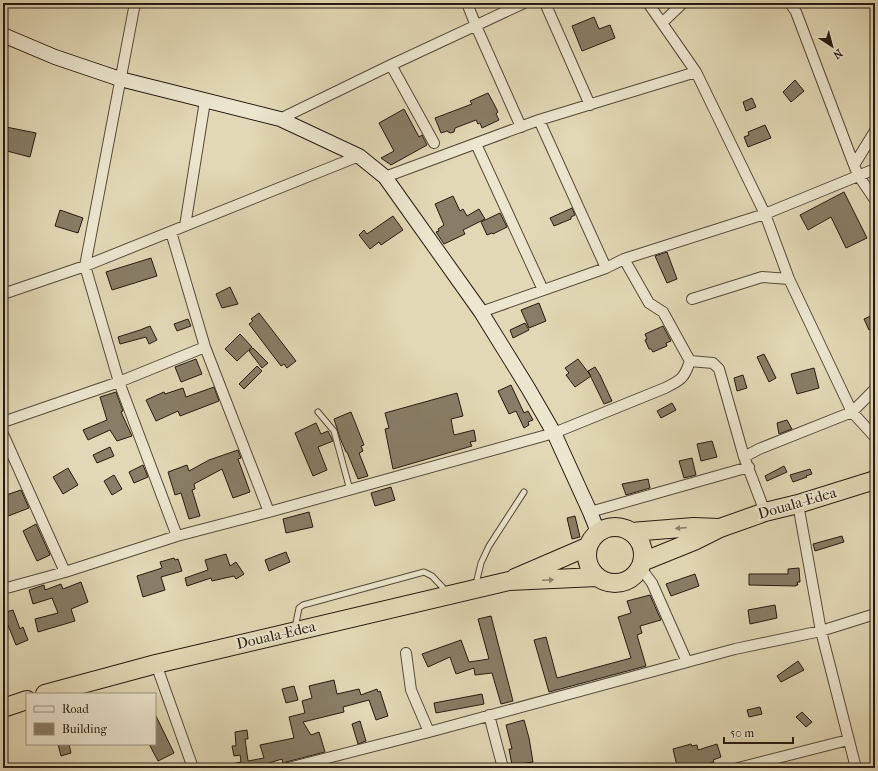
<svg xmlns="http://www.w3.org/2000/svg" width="878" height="771" viewBox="0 0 878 771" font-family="'IM FELL French Canon',serif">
<rect width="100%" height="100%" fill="#e2d8b5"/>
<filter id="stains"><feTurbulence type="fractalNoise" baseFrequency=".005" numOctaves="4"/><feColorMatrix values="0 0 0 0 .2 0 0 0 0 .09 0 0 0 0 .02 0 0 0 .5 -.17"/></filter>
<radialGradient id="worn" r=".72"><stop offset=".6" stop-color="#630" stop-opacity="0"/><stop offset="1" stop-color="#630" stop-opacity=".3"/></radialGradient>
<path fill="#887d66" stroke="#271a11" d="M594 17 599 29 610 25 615 38 582 51 572 26Z
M795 80 804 91 791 102 783 92Z
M488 93 495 106 498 112 496 114 499 120 482 128 480 123 478 124 476 120 455 128 454 132 450 133 447 131 441 133 435 118 472 104 470 101Z
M752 98 756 107 746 111 743 102Z
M404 109 419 137 422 135 427 145 391 165 381 158 394 151 379 123Z
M765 125 771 138 748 147 744 137 749 135 748 132Z
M6 127 36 133 30 157 3 150V140Z
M844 192 867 238 846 248 831 217 808 230 800 215Z
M453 196 460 211 463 209 467 216 479 209 485 219 463 230 465 234 444 244 436 232 439 231 438 229 444 225 435 204Z
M572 208 575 215 571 217V219L554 226 550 218Z
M60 210 83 218 78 233 55 226Z
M500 213 507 227 493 234 492 233 487 235 481 222Z
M393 216 403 230 381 245 379 242 370 249 359 235 364 230 367 234Z
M667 252 677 279 667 283 655 256Z
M151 258 157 276 112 290 106 272Z
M230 287 238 304 222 308 216 294Z
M539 303 546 321 529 328 521 310Z
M259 313 296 361 287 368 284 364 281 366 249 324 253 321 251 319Z
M875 314V328L869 330 864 319Z
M188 319 191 326 177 331 174 324Z
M525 323 529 330 513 338 510 330Z
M150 326 157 340 149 344 146 337 120 344 118 337 140 330Z
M663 326 671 341 666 343 667 346 653 352 651 349H649L645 340 647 339 645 334Z
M240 334 252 347 237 361 225 349Z
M253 348 268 363 262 368 249 351Z
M764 354 776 378 769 382 757 357Z
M196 359 202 374 181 382 175 367Z
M578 359 591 376 575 387 566 375 569 373 565 368Z
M257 366 262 371 244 389 239 384Z
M595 367 600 375 612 401 604 404 588 371Z
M814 368 819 388 797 394 791 374Z
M743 375 747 388 737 391 734 378Z
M511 385 524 413 528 411 533 420 528 422 529 425 524 428 516 411 509 414 498 391Z
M214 387 219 401 180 416 178 411 156 421 146 400 164 392 165 394 183 388 186 397Z
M116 392 123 411 121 412 132 436 117 441 110 430 88 440 83 430 107 420 100 397Z
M457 393 463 416 451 419 454 435 474 430 476 441 470 442 472 446 393 469 385 429 389 428 385 413Z
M672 403 676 410 661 418 657 411Z
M351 412 364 445 361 446 363 451 359 453 368 476 358 479 347 452H346L340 438 334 419Z
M787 420 792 429 779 434 777 423Z
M316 423 321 434 328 431 333 441 318 447 327 470 313 476 295 433Z
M712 441 717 457 701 461 697 444Z
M110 447 114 456 97 463 93 455Z
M238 450 241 458 238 459 250 492 233 498 222 469 194 484 195 489 192 490 200 516 189 519 181 493 175 495 168 472 187 465 189 471 209 460Z
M692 458 696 475 684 478 679 461Z
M143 465 148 477 134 483 129 472Z
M784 466 787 472 767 481 765 476Z
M68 468 78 485 63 494 53 477Z
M810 469 812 474 806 476 807 477 793 482 790 475Z
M114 475 122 489 112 495 104 481Z
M648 479 650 488 626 495 622 484Z
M391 487 395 500 375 506 371 493Z
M21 490 29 508 3 518V496Z
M309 512 313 527 286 533 283 519Z
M575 516 580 537 572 539 567 518Z
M36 524 50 555 37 561 23 531Z
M842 536 844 542 815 551 813 544Z
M286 552 290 562 269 571 265 560Z
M226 554 230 566 236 562 244 574 236 579 234 576 212 581 211 578 187 586 185 578 208 570 205 560Z
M174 558 175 560 178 559 182 571 161 577 165 590 143 597 137 576 162 568 160 562Z
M799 568 800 582H797L798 585H796V586L749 585V574H788V569Z
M695 574 699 586 671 596 666 584Z
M81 582 88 602 71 609 75 621 38 632 35 619 58 613 52 598 33 604 29 590 44 585 45 590 61 584 63 589Z
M650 595 661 620 640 626 642 633 637 635 646 666 549 692 534 640 546 637 557 678 631 658 618 617 631 613 627 601Z
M775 605 777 618 750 624 748 610Z
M13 610 20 629 23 627 28 640 16 645 8 625 3 627V613Z
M491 616 513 701 501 704 492 673 475 675 474 668 456 674 450 657 428 667 422 654 461 640 469 662 489 659 478 619Z
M798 661 804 670 781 682 777 676Z
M334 680 337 694 359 689 361 695 377 689 378 692 380 691 388 716 376 720 369 700 343 707 344 712 303 722 311 735 319 732 325 752 286 762 283 764 282 759 256 767V768H231V764L241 762 240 755 234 756 232 746H236L235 732 247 730 248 739H245L248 761 264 758 260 745 294 738 289 717 305 713 302 701 312 698 309 686Z
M294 686 298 700 286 703 282 689Z
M482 694 484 704 436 713 434 703Z
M760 707 762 714 749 717 747 710Z
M802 712 812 722 806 727 796 717Z
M155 714 174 753 158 761 149 744H155Z
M524 720 529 738 533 762 512 765 509 749H512L506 725Z
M360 721 366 741 358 744 352 724Z
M58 744H69L71 753 61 756Z
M691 744 692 746 697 745 698 750 717 744 721 757 713 760 714 762 693 768 692 765 686 766V764L677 766 673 749Z"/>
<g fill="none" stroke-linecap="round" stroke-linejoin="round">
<defs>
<path id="lane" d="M318 412 334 431 350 490
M476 584 481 563 489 546 524 492
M295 628 299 608 303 605 424 572 432 576 447 592"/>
<path id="street" d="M135 3 85 266 119 382 177 536
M467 3 476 26 521 127
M545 3 590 105
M648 3 696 72 765 214 789 279 852 412 875 437
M790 3 796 12 854 165 858 175 875 200
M662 23 683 3
M391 65 434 143
M280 119 391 65 524 3
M539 120 606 268
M476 144 543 290
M854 165 875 131
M385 177 539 120 696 72
M185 226 205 101
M171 232 205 347 269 512
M3 294 85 266 359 156
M692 299 762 277 789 279
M481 312 606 268 624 259 765 214 875 169
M690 361 713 363 719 369 744 457
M3 422 119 382 205 347
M3 434 65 572
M798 504 821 631 856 768
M590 512 749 467
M765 512 744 457 759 449 852 412 873 391 875 390
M640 567 652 583 687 662
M3 589 65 572 177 536 269 512 554 433 665 388C681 380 684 379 690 361L663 312 649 303 624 259
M406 653 411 690 429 732
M156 664 193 768
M489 715 503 768
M288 768 429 732 735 649 821 631 875 614
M738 768 848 740"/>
<path id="secondary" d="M3 35 55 57 120 79 280 119 359 156 385 177 481 312 528 388 554 433 590 512 598 532"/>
<path id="highway" d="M587 555a28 28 0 1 1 56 0a28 28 0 1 1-56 0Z
M631 532 694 527 719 528
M642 562 694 541 720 528 765 512 798 504 875 480
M515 578 587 547
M45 694 156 664 509 581 597 577
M3 708 27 700"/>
</defs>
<use href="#lane" stroke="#564a3a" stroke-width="7"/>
<use href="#street" stroke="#564a3a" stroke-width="12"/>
<use href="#secondary" stroke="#271a11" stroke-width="16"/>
<use href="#highway" stroke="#271a11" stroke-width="20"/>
<use href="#lane" stroke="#ece6cf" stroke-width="5"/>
<use href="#street" stroke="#ece6cf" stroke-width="10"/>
<use href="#secondary" stroke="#ece6cf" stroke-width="14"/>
<use href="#highway" stroke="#e2d8b5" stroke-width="18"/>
</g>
<defs><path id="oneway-solid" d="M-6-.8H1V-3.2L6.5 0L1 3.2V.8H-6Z"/></defs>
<g fill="#8e826b">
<use href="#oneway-solid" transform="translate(681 528) rotate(175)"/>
<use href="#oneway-solid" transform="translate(548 580) rotate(-3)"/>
</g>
<g text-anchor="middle" stroke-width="4" stroke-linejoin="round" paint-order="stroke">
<g font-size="15" fill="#271a11" stroke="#ece6cf">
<text transform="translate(797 503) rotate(-16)" y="5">Douala-Edea</text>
<text transform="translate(276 635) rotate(-13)" y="5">Douala-Edea</text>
</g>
</g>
<rect width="878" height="771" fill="none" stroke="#e2d8b5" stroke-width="16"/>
<rect x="4" y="4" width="870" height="763" fill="none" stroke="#271a11" stroke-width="2"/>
<rect x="8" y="8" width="862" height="755" fill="none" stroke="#271a11"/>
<rect x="26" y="693" width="130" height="52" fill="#ece6cf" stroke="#9d9483"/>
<rect x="34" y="706" width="20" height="6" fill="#ece6cf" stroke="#9d9483"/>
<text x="62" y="713" font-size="12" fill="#271a11">Road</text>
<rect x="34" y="723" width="20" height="12" fill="#887d66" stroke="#9d9483"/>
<text x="62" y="733" font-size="12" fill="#271a11">Building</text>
<g transform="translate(832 46) rotate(144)" stroke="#ece6cf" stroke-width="3" paint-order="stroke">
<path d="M0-3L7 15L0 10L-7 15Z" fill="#271a11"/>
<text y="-6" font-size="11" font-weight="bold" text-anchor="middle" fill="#271a11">N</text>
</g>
<path d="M724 737v6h69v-6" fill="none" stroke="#271a11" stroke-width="2"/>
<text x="730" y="737" font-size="12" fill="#271a11" stroke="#ece6cf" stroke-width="3" paint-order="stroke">50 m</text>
<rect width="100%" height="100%" filter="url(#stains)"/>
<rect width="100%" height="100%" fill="url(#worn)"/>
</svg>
